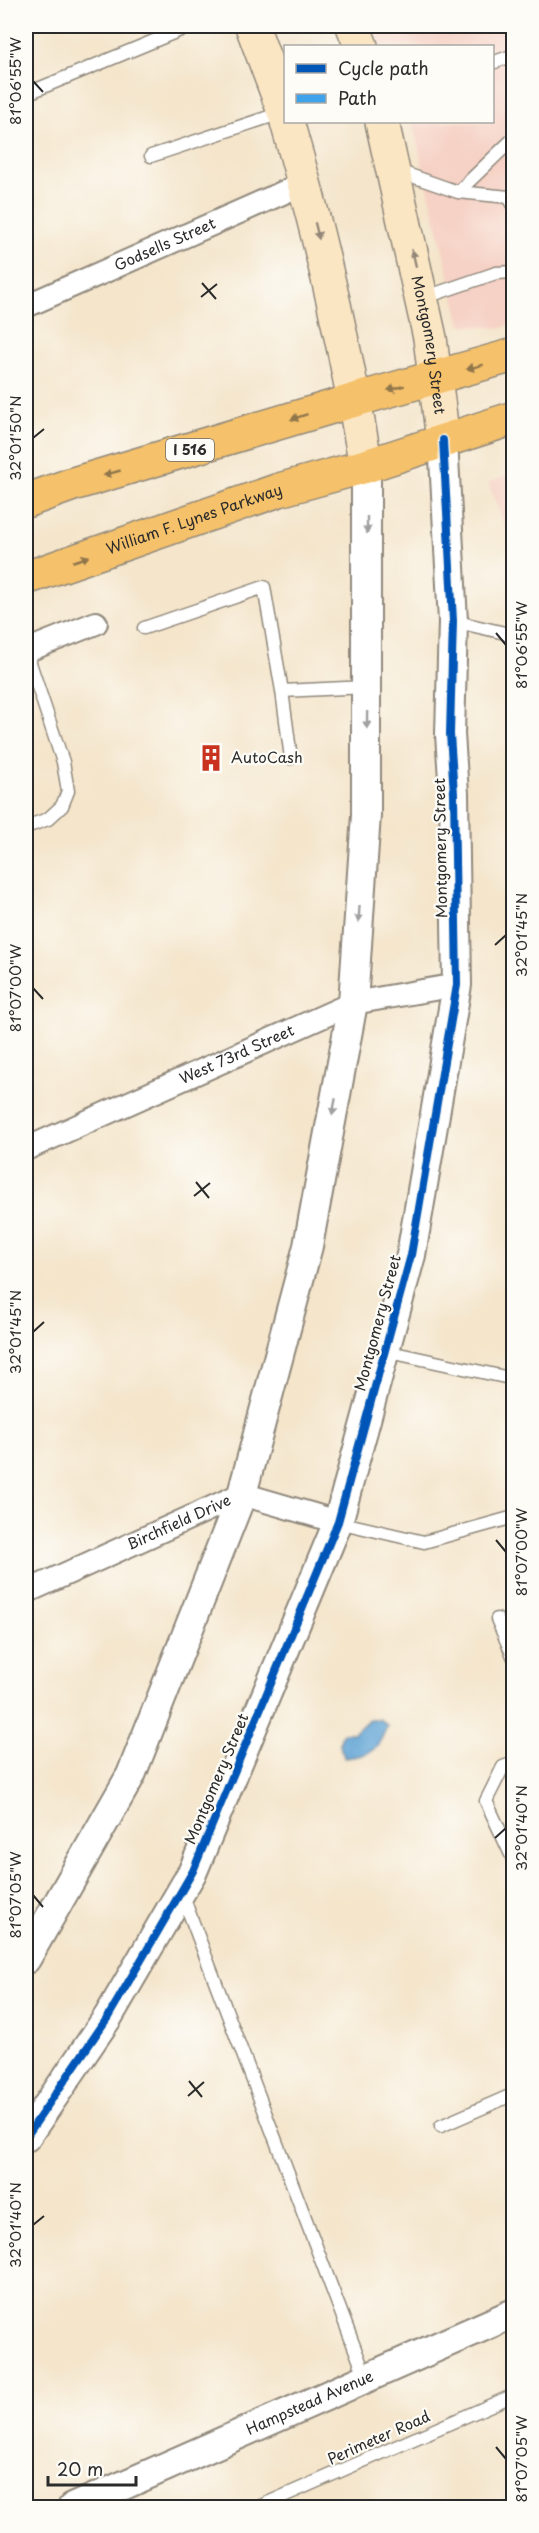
<svg xmlns="http://www.w3.org/2000/svg" width="539" height="2533" viewBox="0 0 539 2533" font-family="'Playpen Sans',sans-serif">
<rect width="100%" height="100%" fill="#fdfcf7"/>
<filter id="ink" filterUnits="userSpaceOnUse"><feTurbulence type="fractalNoise" baseFrequency=".0167" numOctaves="2"/><feDisplacementMap in="SourceGraphic" scale="12" xChannelSelector="R" yChannelSelector="G"/><feConvolveMatrix kernelMatrix="1 2 1 2 8 2 1 2 1" color-interpolation-filters="sRGB"/></filter>
<filter id="wash" filterUnits="userSpaceOnUse"><feTurbulence type="fractalNoise" baseFrequency=".008" numOctaves="4" result="noise"/><feDisplacementMap in="SourceGraphic" scale="24" xChannelSelector="R" yChannelSelector="G"/><feGaussianBlur stdDeviation="1.35" result="paint"/><feColorMatrix in="noise" values="0 0 0 0 0 0 0 0 0 0 0 0 0 0 0 0 0 1.4 0 .05"/><feComposite in="paint" operator="in"/></filter>
<g filter="url(#wash)">
<rect width="100%" height="100%" fill="#f4e5cb"/>
<path fill="#f6d1c5" d="M373 26H513V323L502 328 461 325 412 122H492V46H381Z
M513 473V546L488 483Z"/>
<path fill="#61a4d5" stroke="#466880" stroke-width="1.5" d="M369 1719H379L387 1726C377 1752 372 1754 345 1758 340 1749 338 1743 343 1733H354Z"/>
</g>
<g filter="url(#ink)">
<g fill="none" stroke-linecap="round" stroke-linejoin="round">
<defs>
<path id="service" d="M492 63 514 55
M26 94 190 26
M151 156 284 112
M395 170 458 192 514 138
M458 192 509 197 514 206
M423 298 496 273 514 272
M453 621 505 633 514 639
M144 628 264 587 282 691 367 687
M282 691 291 758
M26 827 48 819 62 806 68 791 63 762 26 651
M385 1351 514 1379
M338 1522 424 1542 514 1517
M497 1619 514 1658
M514 1763 503 1767 486 1801 514 1861
M182 1894 366 2378
M441 2126 514 2094
M256 2508 514 2395"/>
<g id="minor">
<path id="s1" d="M26 306 305 183"/>
<path d="M26 651 96 623"/>
<path id="s2" d="M26 1149 353 1003 457 985"/>
<path id="s3" d="M26 1592 242 1494 338 1522"/>
</g>
<g id="tertiary">
<path d="M26 1959 131 1775 242 1494 308 1246 353 1003 366 815V466"/>
<path d="M26 2137 108 2017 193 1871 338 1522 411 1255 457 985 454 794 450 734 453 621 443 440"/>
<path id="s4" d="M72 2508 514 2313"/>
</g>
<g id="secondary">
<path d="M252 26 286 117"/>
<path d="M353 26 361 46"/>
<path d="M287 122C320 235 346 350 366 466"/>
<path id="s5" d="M382 122 430 338 443 440"/>
</g>
<path id="trunk" d="M355 400 514 355
M366 466 514 418"/>
<g id="motorway">
<path d="M26 501 73 484 355 400"/>
<path id="s6" d="M26 578 279 490 366 466"/>
</g>
</defs>
<use href="#service" stroke="#90887b" stroke-width="15"/>
<use href="#minor" stroke="#90887b" stroke-width="26"/>
<use href="#tertiary" stroke="#90887b" stroke-width="32"/>
<use href="#secondary" stroke="#90887b" stroke-width="36"/>
<use href="#trunk" stroke="#90887b" stroke-width="36"/>
<use href="#motorway" stroke="#90887b" stroke-width="36"/>
<path stroke="#90887b" stroke-width="4" stroke-dasharray="4.5 4.5" stroke-linecap="butt" d="M403 26H404"/>
<use href="#service" stroke="#fff" stroke-width="12"/>
<use href="#minor" stroke="#fff" stroke-width="22"/>
<use href="#tertiary" stroke="#fff" stroke-width="28"/>
<use href="#secondary" stroke="#fbe6c4" stroke-width="33"/>
<use href="#trunk" stroke="#f5c16b" stroke-width="33"/>
<use href="#motorway" stroke="#f5c16b" stroke-width="33"/>
<path stroke="#3ea3eb" stroke-width="6" stroke-dasharray="12 6" stroke-linecap="butt" d="M512 26 514 28"/>
<defs>
<path id="cycleway" d="M26 2137 108 2017 193 1871 338 1522 411 1255 457 985 454 794 450 734 453 621 443 440"/>
</defs>
<use href="#cycleway" stroke="#fdfcf7" stroke-width="11"/>
<use href="#cycleway" stroke="#0057b8" stroke-width="8"/>
</g>
<defs><path id="oneway-solid" d="M-6-.8H1V-3.2L6.5 0L1 3.2V.8H-6Z" transform="scale(1.5)"/></defs>
<g fill="#938878">
<use href="#oneway-solid" transform="translate(317 231) rotate(76)"/>
<use href="#oneway-solid" transform="translate(414 258) rotate(-103)"/>
</g>
<g fill="#90764b">
<use href="#oneway-solid" transform="translate(475 367) rotate(165)"/>
<use href="#oneway-solid" transform="translate(396 388) rotate(165)"/>
<use href="#oneway-solid" transform="translate(299 417) rotate(162)"/>
<use href="#oneway-solid" transform="translate(112 473) rotate(164)"/>
<use href="#oneway-solid" transform="translate(81 559) rotate(-19)"/>
</g>
<g fill="#a0a0a0">
<use href="#oneway-solid" transform="translate(367 525) rotate(90)"/>
<use href="#oneway-solid" transform="translate(367 720) rotate(91)"/>
<use href="#oneway-solid" transform="translate(359 914) rotate(94)"/>
<use href="#oneway-solid" transform="translate(334 1107) rotate(101)"/>
</g>
</g>
<path fill="none" stroke="#2b2b2b" stroke-width="2" d="M33 81 43 92M202 283 216 299M201 297 217 284M33 438 44 429M496 633 506 645M495 945 506 935M33 988 43 999M196 1182 209 1198M194 1196 210 1183M33 1332 44 1322M496 1540 506 1552M495 1838 506 1828M33 1895 43 1907M189 2081 202 2097M188 2096 204 2082M33 2225 44 2216M496 2447 506 2459"/>
<defs>
<symbol id="building-bare" viewBox="-9 -9 18 18"><path d="M-4-6H4V6H1V3H-1V6H-4ZM-2.5-4.3h1.7v1.8h-1.7ZM.8-4.3h1.7v1.8H.8ZM-2.5-1h1.7V.8h-1.7ZM.8-1h1.7V.8H.8Z" fill="#c8321e" stroke="#fdfcf7" stroke-width="2.5" paint-order="stroke"/></symbol>
</defs>
<g fill-rule="evenodd">
<use href="#building-bare" x="192" y="739" width="38" height="38"/>
</g>
<g text-anchor="middle" stroke-width="4.5" stroke-linejoin="round" paint-order="stroke">
<rect fill="#fdfcf7" stroke="#6a6a68" stroke-width="1.5" x="166" y="439" width="48" height="22" rx="4.5"/>
<g font-size="14" font-weight="bold" fill="#2b2b2b">
<text x="190" y="455">I 516</text>
</g>
<g font-size="15" fill="#2b2b2b" stroke="#fdfcf7">
<text dy="5" stroke="none"><textPath href="#s1" startOffset="152">Godsells Street</textPath></text>
<text dy="5" stroke="none"><textPath href="#s5" startOffset="228">Montgomery Street</textPath></text>
<text dy="5" stroke="none"><textPath href="#s6" startOffset="178">William F. Lynes Parkway</textPath></text>
<text transform="translate(441 848) rotate(-91)" y="5">Montgomery Street</text>
<text dy="5" stroke="none"><textPath href="#s2" startOffset="231">West 73rd Street</textPath></text>
<text transform="translate(378 1323) rotate(-75)" y="5">Montgomery Street</text>
<text dy="5" stroke="none"><textPath href="#s3" startOffset="168">Birchfield Drive</textPath></text>
<text transform="translate(217 1779) rotate(-67)" y="5">Montgomery Street</text>
<text dy="5" stroke="none"><textPath href="#s4" startOffset="260">Hampstead Avenue</textPath></text>
<text transform="translate(379 2438) rotate(-24)" y="5">Perimeter Road</text>
</g>
<g font-size="15" fill="#2b2b2b" stroke="#fdfcf7" text-anchor="start">
<text x="231" y="763">AutoCash</text>
</g>
</g>
<rect width="539" height="2533" fill="none" stroke="#fdfcf7" stroke-width="66"/>
<rect x="284" y="45" width="210" height="78" fill="#fdfcf7" stroke="#a9a8a5" stroke-width="1.5"/>
<rect x="296" y="64" width="30" height="9" fill="#0057b8" stroke="#a9a8a5" stroke-width="1.5"/>
<text x="338" y="75" font-size="18" fill="#2b2b2b">Cycle path</text>
<rect x="296" y="94" width="30" height="9" fill="#3ea3eb" stroke="#a9a8a5" stroke-width="1.5"/>
<text x="338" y="105" font-size="18" fill="#2b2b2b">Path</text>
<path d="M48 2476v9h88v-9" fill="none" stroke="#2b2b2b" stroke-width="3"/>
<text x="57" y="2476" font-size="18" fill="#2b2b2b" stroke="#fdfcf7" stroke-width="4.5" paint-order="stroke">20 m</text>
<rect x="33" y="33" width="473" height="2467" fill="none" stroke="#2b2b2b" stroke-width="2"/>
<g font-size="15" text-anchor="middle" fill="#2b2b2b">
<text transform="translate(16 81) rotate(-90)" y="5">81°06'55"W</text>
<text transform="translate(16 438) rotate(-90)" y="5">32°01'50"N</text>
<text transform="translate(522 645) rotate(-90)" y="5">81°06'55"W</text>
<text transform="translate(522 935) rotate(-90)" y="5">32°01'45"N</text>
<text transform="translate(16 988) rotate(-90)" y="5">81°07'00"W</text>
<text transform="translate(16 1332) rotate(-90)" y="5">32°01'45"N</text>
<text transform="translate(522 1552) rotate(-90)" y="5">81°07'00"W</text>
<text transform="translate(522 1828) rotate(-90)" y="5">32°01'40"N</text>
<text transform="translate(16 1895) rotate(-90)" y="5">81°07'05"W</text>
<text transform="translate(16 2225) rotate(-90)" y="5">32°01'40"N</text>
<text transform="translate(522 2459) rotate(-90)" y="5">81°07'05"W</text>
</g>
</svg>
